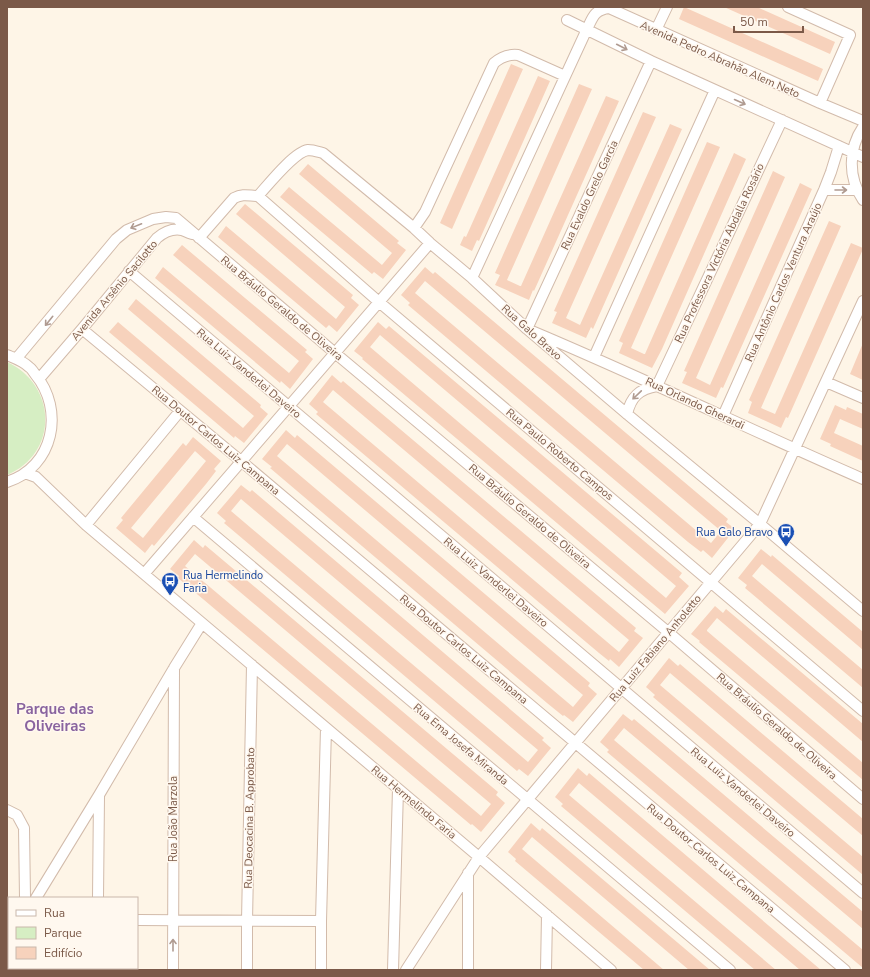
<svg xmlns="http://www.w3.org/2000/svg" width="870" height="977" viewBox="0 0 870 977" font-family="'Nunito Sans',sans-serif">
<rect width="100%" height="100%" fill="#fef5e7"/>
<path fill="#d6eec3" d="M7 362C57 385 59 453 7 475Z"/>
<path fill="#f7d2bc" fill-rule="evenodd" d="M684 7 823 69 818 81 679 19Z
M724 7H757L835 42 830 54Z
M511 64 523 69 452 229 440 223Z
M538 76 550 81 479 241 477 240 472 251 460 245 464 236 466 237Z
M579 84 592 89 507 280 520 286H521L606 96 619 101 534 291 533 290 529 300 495 285 500 275 495 273Z
M643 112 656 117 566 318 580 325 670 124 682 129 593 329 591 327 586 338 552 323 557 312 554 311Z
M707 142 720 147 631 348 644 354H645L734 153 746 159 662 349 652 368 619 353 623 343 619 341Z
M308 164 399 241 397 243 406 250 383 279 374 272 372 274 280 197 289 187 382 265 392 253 299 174Z
M773 171 785 177 696 378 710 385 800 183 812 189 723 388 721 387 716 398 682 383 687 372 684 371Z
M245 204 353 295 351 298 359 305 337 332 329 325 326 328 218 237 226 226 336 319 345 307 236 214Z
M829 221 841 226 761 408 775 414 851 243 863 248V249L788 418 786 417 781 428 748 413 752 402 749 400Z
M182 245 307 350 305 352 313 359 290 389 281 381 280 383 155 278 163 267 289 373 299 361 173 255Z
M425 267 433 274 435 272 728 519 726 522 735 529 712 558 703 550 701 552 688 542 408 305 410 303 401 295ZM425 281 721 531 711 543 415 293Z
M136 299 261 405 260 407 268 414 244 443 235 436 234 438 109 332 118 322 243 428 254 416 128 309Z
M378 322 386 329 389 326 682 573 679 577 689 586 665 614 362 359 363 358 354 351ZM380 335 676 586 666 598 370 347Z
M863 343V380L850 374Z
M332 375 341 383 343 381 636 628 634 631 643 638 619 667 610 659 609 661 599 653 316 414 318 412 309 404ZM333 390 629 640 619 652 323 402Z
M835 405 846 410 847 407 863 414V429L840 419 834 433 863 446V461L830 446 831 444 820 439Z
M286 430 295 438 297 435 590 683 588 686 597 694 573 722 564 715 563 716 547 703 270 468 272 467 262 459ZM287 444 583 695 573 707 277 456Z
M193 437 221 461 214 469 216 471 206 484 154 546 152 544 145 553 116 528 123 520 121 518 183 443 186 446ZM195 451 206 461 143 538 131 528Z
M241 485 250 492 252 490 544 738 542 740 551 748 528 776 519 769 517 771 224 523 226 521 217 513ZM241 499 538 750 528 762 231 511Z
M194 540 203 548 205 545 498 792 496 795 505 803 481 832 472 824 471 825 178 578 179 576 170 569ZM195 554 491 804 481 816 185 566Z
M761 549 771 557 772 555 863 632V650L762 564 752 576 863 670V688L745 588 747 585 738 578Z
M715 606 723 613 726 609 863 724V742L717 618 707 630V631L714 637 863 763V780L699 642 700 641 691 634Z
M669 658 678 666 680 664 863 819V836L670 673 660 685 863 857V875L653 697 655 695 646 687Z
M623 714 632 721 634 719 863 912V929L624 728 614 740 863 950V968L607 752 609 750 600 742Z
M578 768 587 776 589 773 821 970H800L579 783 569 795 776 970H755L561 806 563 804 555 797Z
M531 823 540 831 542 828 710 970H689L532 837 522 849 664 970H644L515 861 516 859 508 852Z"/>
<g fill="none" stroke-linecap="round" stroke-linejoin="round">
<defs>
<path id="street" d="M788 7 850 35 820 103
M567 20 651 61 863 157
M656 30 667 7
M651 61 527 329C640 376 750 430 863 479
M863 127C848 149 848 178 863 200
M824 190H857
M258 196 379 302 863 711
M414 228 425 212 494 63C501 57 508 54 518 55L565 76
M199 238 234 198C244 193 249 196 258 196 268 185 294 152 308 150 313 150 319 152 323 153L414 228 430 243 472 278 527 329 627 414 760 524 863 611
M129 271 863 893
M472 278 587 29C593 17 594 10 609 8L820 103 863 121
M82 329 241 461 845 970
M7 355C14 358 23 361 29 367 31 368 33 371 35 374 65 410 54 467 7 482
M594 357 715 90
M16 359 116 239 127 230 153 219 166 217 176 218 335 353 668 632 863 799
M39 379 82 329 157 238C164 232 172 228 182 230 185 231 188 233 192 234
M826 382 863 398
M627 414C631 397 639 389 657 386L782 120
M723 416 824 190 831 172 839 146
M25 473 36 477 86 525 479 857 611 970
M193 517 730 970
M86 525 180 411
M144 574 430 243
M7 810 17 815 24 828 25 898
M468 873V970
M36 898 99 795 174 668 202 623
M98 898 99 796
M137 920 321 921
M24 970V968
M97 970V968
M173 970 174 668
M247 970V921L252 665
M321 970V921L326 728
M393 970 398 789
M406 970 479 857 760 524 863 301
M546 970 547 915"/>
</defs>
<use href="#street" stroke="#d2bbab" stroke-width="12"/>
<use href="#street" stroke="#fff" stroke-width="10"/>
</g>
<defs><path id="oneway-shaft" d="M-6 0H5M1.5-3L5.5 0L1.5 3" fill="none" stroke-width="1.6" stroke-linecap="round" stroke-linejoin="round"/></defs>
<g stroke="#b09b91">
<use href="#oneway-shaft" transform="translate(622 47) rotate(27)"/>
<use href="#oneway-shaft" transform="translate(740 102) rotate(24)"/>
<use href="#oneway-shaft" transform="translate(841 190)"/>
<use href="#oneway-shaft" transform="translate(136 226) rotate(158)"/>
<use href="#oneway-shaft" transform="translate(49 321) rotate(129)"/>
<use href="#oneway-shaft" transform="translate(637 395) rotate(136)"/>
<use href="#oneway-shaft" transform="translate(173 945) rotate(-90)"/>
</g>
<defs>
<symbol id="bus-pin" viewBox="-11 -11 22 30"><path d="M0 17L-7.5 6A9.5 9.5 0 1 1 7.5 6Z" fill="#1a4fb4" stroke="#fff8ef"/><path d="M-5-6H5V4H4V6H2V4H-2V6H-4V4H-5ZM-3.5-4V0h7V-4ZM-3.5 1.2v1.5H-2V1.2ZM2 1.2v1.5H3.5V1.2Z" fill="#fff"/></symbol>
</defs>
<g fill-rule="evenodd">
<use href="#bus-pin" x="776" y="522" width="20" height="27"/>
<use href="#bus-pin" x="160" y="571" width="20" height="27"/>
</g>
<g text-anchor="middle" stroke-width="3" stroke-linejoin="round" paint-order="stroke">
<g font-size="11" fill="#7b5948" stroke="#fff8ef">
<text transform="translate(720 59) rotate(24)" y="4">Avenida Pedro Abrahão Alem Neto</text>
<text transform="translate(589 195) rotate(-65)" y="4">Rua Evaldo Grelo Garcia</text>
<text transform="translate(719 253) rotate(-65)" y="4">Rua Professora Victória Abdalla Rosário</text>
<text transform="translate(783 282) rotate(-66)" y="4">Rua Antônio Carlos Ventura Araújo</text>
<text transform="translate(114 290) rotate(-50)" y="4">Avenida Arsênio Sacilotto</text>
<text transform="translate(282 308) rotate(40)" y="4">Rua Bráulio Geraldo de Oliveira</text>
<text transform="translate(532 332) rotate(42)" y="4">Rua Galo Bravo</text>
<text transform="translate(249 373) rotate(40)" y="4">Rua Luiz Vanderlei Daveiro</text>
<text transform="translate(695 403) rotate(25)" y="4">Rua Orlando Gherardi</text>
<text transform="translate(216 440) rotate(40)" y="4">Rua Doutor Carlos Luiz Campana</text>
<text transform="translate(560 454) rotate(40)" y="4">Rua Paulo Roberto Campos</text>
<text transform="translate(530 516) rotate(40)" y="4">Rua Bráulio Geraldo de Oliveira</text>
<text transform="translate(496 582) rotate(40)" y="4">Rua Luiz Vanderlei Daveiro</text>
<text transform="translate(655 648) rotate(-50)" y="4">Rua Luiz Fabiano Anholetto</text>
<text transform="translate(464 649) rotate(40)" y="4">Rua Doutor Carlos Luiz Campana</text>
<text transform="translate(777 726) rotate(41)" y="4">Rua Bráulio Geraldo de Oliveira</text>
<text transform="translate(461 744) rotate(40)" y="4">Rua Ema Josefa Miranda</text>
<text transform="translate(743 792) rotate(40)" y="4">Rua Luiz Vanderlei Daveiro</text>
<text transform="translate(414 802) rotate(40)" y="4">Rua Hermelindo Faria</text>
<text transform="translate(249 818) rotate(-89)" y="4">Rua Deocacina B. Approbato</text>
<text transform="translate(173 819) rotate(-90)" y="4">Rua João Marzola</text>
<text transform="translate(711 858) rotate(40)" y="4">Rua Doutor Carlos Luiz Campana</text>
</g>
<g font-size="11" fill="#164399" stroke="#fff8ef" text-anchor="end">
<text x="773" y="536">Rua Galo Bravo</text>
<text x="183" y="579" text-anchor="start">Rua Hermelindo<tspan x="183" dy="13">Faria</tspan></text>
</g>
<g font-size="15" font-weight="bold" fill="#89649f" stroke="#fff8ef">
<text x="55" y="714">Parque das<tspan x="55" dy="17">Oliveiras</tspan></text>
</g>
</g>
<rect width="870" height="977" fill="none" stroke="#7b5948" stroke-width="16"/>
<rect x="8" y="897" width="130" height="72" fill="#fff8ef" stroke="#cab8ac"/>
<rect x="16" y="910" width="20" height="6" fill="#ffffff" stroke="#cab8ac"/>
<text x="44" y="917" font-size="12" fill="#7b5948">Rua</text>
<rect x="16" y="927" width="20" height="12" fill="#d6eec3" stroke="#cab8ac"/>
<text x="44" y="937" font-size="12" fill="#7b5948">Parque</text>
<rect x="16" y="947" width="20" height="12" fill="#f7d2bc" stroke="#cab8ac"/>
<text x="44" y="957" font-size="12" fill="#7b5948">Edifício</text>
<path d="M734 26v6h69v-6" fill="none" stroke="#7b5948" stroke-width="2"/>
<text x="740" y="26" font-size="12" fill="#7b5948" stroke="#fff8ef" stroke-width="3" paint-order="stroke">50 m</text>
</svg>
